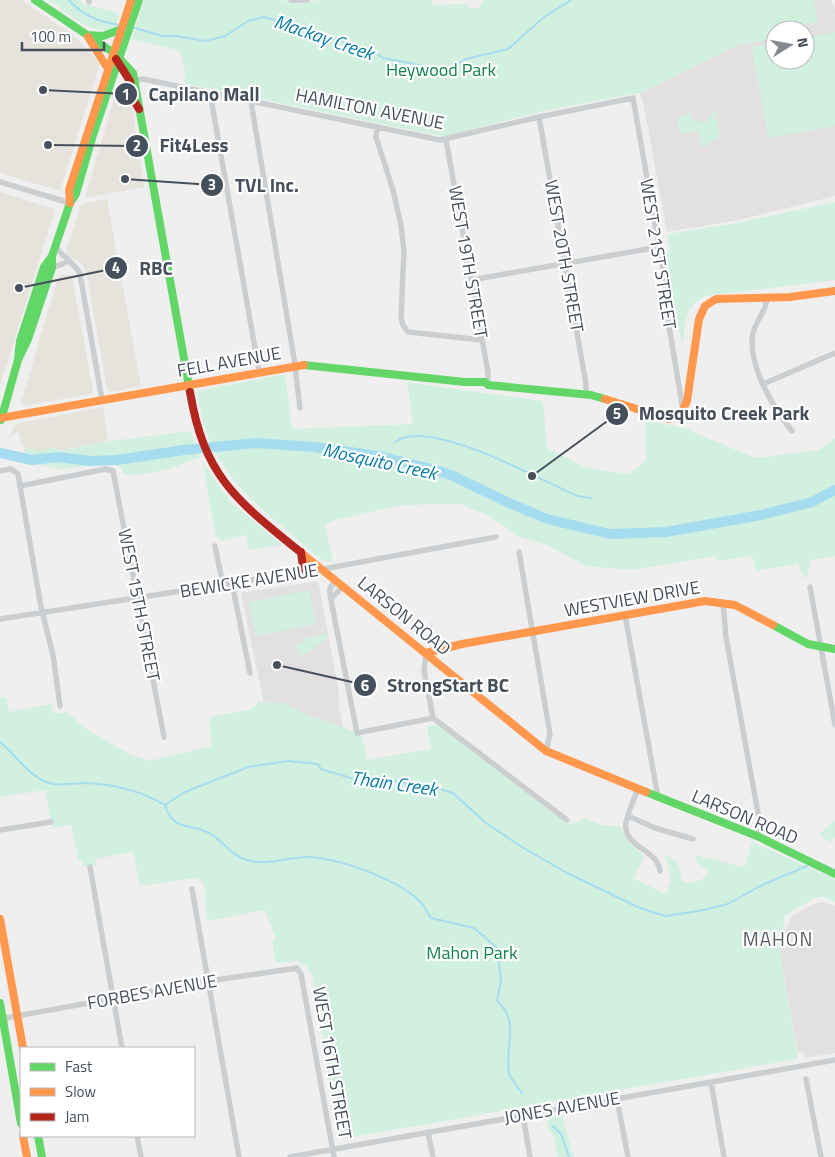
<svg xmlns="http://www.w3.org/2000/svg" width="835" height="1157" viewBox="0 0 835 1157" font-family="'Titillium Web',sans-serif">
<rect width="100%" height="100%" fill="#f0efef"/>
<path fill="#e5e3dc" d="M0 0H21L72 34 100 63 60 191 0 173Z
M119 82 127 85 132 106 144 187 85 198Z
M0 192 55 209 0 386Z
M107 199 141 386 110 392 107 389 86 270 79 261 67 256 66 252 81 204Z
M63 274 72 276 93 391 91 394 24 406 21 403 58 277Z
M103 407 108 441 57 451 34 452 33 449 24 451 18 431 9 438 15 424Z"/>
<path fill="#e2e0e1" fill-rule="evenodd" d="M691 0H831L835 11V196L739 220 667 232 644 106 627 52ZM775 30H805V60H775Z
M318 581 339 692V708L343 727 307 715 285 703H264L241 593Z
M823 902 835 906V1053L805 1058 803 1051 798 1052 779 949 782 929H787L791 916 814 904Z"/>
<path fill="#d2f0df" d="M49 0H80L83 4 116 12 119 14 116 26C97 41 65 11 49 0Z
M144 0H281L303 4 318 0H432L433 5 467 4 470 8H478L483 0H814L818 22 797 25 798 30H775V39L738 45 643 92 543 111 447 136 435 135 187 84 184 81 185 73 180 51 132 39Z
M835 32V126L768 138 752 47 775 43V60H805V38Z
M715 110 720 136 702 148 699 130 680 134 677 118 690 113 694 120 706 123Z
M835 202V280L704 296C679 314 688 321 682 346L665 252 670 251 667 234 731 224Z
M285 374 292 429 413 424 407 382 543 401 547 448 587 468 629 474 646 460 645 420 684 428 755 458 819 450 835 438V556L811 560 807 577H803L798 564 756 571 752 556 718 561 716 556 631 570 586 566 549 546 517 536 488 515 460 504 401 505 336 520 325 525 333 561 327 562C314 557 302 543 291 534 240 492 206 460 197 391Z
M190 431 200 457C178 466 146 479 123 473L121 467 112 464 59 469 31 463 24 450 34 448 35 451 56 447 59 451 111 441Z
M202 461 231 502 282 545 249 550 246 535 222 541 216 537Z
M309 590 316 624 256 636 249 602Z
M326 634 327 638 302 656 296 646 305 641 303 639Z
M6 697 9 712 51 704 53 712 61 714 65 711 88 730 129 754 149 761 212 746 209 717 250 710 259 702 285 703 307 715 343 727 363 737 367 760 431 749 427 727 436 724 568 824 579 822 582 818 605 826H620L627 840 644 856 634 879 666 894 671 881 666 856 677 860 683 882C694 883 703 882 708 872L695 860 696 855 744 867 752 842 835 879V902L825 897H816L785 916 779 949 798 1056 797 1059 342 1139 336 1123 313 978 307 967 298 961 276 963 272 941 276 940 265 910 207 921 204 885 200 880 195 878 140 886 133 852 95 859 96 866H83L82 860 79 861 71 825 52 828 45 790 0 797V698Z
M835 821V837L831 842 822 837 820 833Z
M562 1114 563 1119 574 1157H557L554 1138 547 1125 550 1117Z"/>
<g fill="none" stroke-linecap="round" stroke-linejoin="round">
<path stroke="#a6dcef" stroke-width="2" d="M69 0C82 15 99 22 119 25
M131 27 163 36H176L206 41 225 36 248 21 263 17 279 21 299 33 339 40 371 50 383 58 425 66 450 68 466 59 508 49 544 17 571 0
M395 442C428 416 543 481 577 496L591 498
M378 456 384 452
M0 742C16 755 28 775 46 782 58 787 72 783 85 783 113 784 141 791 165 805
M165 805 185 792 248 767 288 761 318 764 321 769 354 779 379 777 408 784 433 787 453 793 486 823 522 847 567 873 640 908 665 916 699 911 728 904 760 886 807 866
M165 805C173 831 187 823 207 832 222 838 230 856 247 860 268 866 287 857 308 857 338 858 404 881 423 905 426 909 428 914 431 918L474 928 497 948 501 980 497 1001C521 1022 504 1047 509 1073 511 1079 518 1088 522 1093
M553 1126 561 1134 569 1157"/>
<path stroke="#a6dcef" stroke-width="10" d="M0 453 32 460 58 457 90 461 117 460 184 450 256 443 314 447 378 456 436 470 451 475 507 502 547 519 610 534 666 532 761 515 812 502 835 490"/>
<path stroke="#cbced0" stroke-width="5.5" d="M89 0V2
M291 0H307
M132 81 143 79 440 140 539 117 633 98 665 280 668 320 683 410
M210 93 259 371
M251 102 294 358 300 408
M539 117 586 384V396
M377 128 376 137 393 190 401 225 404 251 401 317 403 325 408 332 482 340
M446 140 488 372V385
M0 182 70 203
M55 246C63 257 76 265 80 274L102 400
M52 268 67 262
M471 280 659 247
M767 298C766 312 756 320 753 333 747 364 773 408 792 431
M763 384 835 353
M0 471 11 469 18 474 41 607 53 655 60 706
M20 486 106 469 113 471 164 737
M215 546 223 585
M519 552 550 734 546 751
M336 580 330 588V595L357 733 433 718 567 820
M232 583 250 673
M810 587 835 725
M332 598 343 586
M723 602 726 637 760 824 757 836
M625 615 658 797
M0 619 323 569 496 537
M426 653 424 671 433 718
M638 789C634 800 628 811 626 823 622 847 658 849 660 871
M628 816 655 828 693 839
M0 830 51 822
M90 867 122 1048
M192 889 239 1157
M0 1019 216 980 297 968 301 974 334 1157
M806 1079 821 1157
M711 1082 724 1157
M617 1099 628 1157
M523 1115 530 1157
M428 1132 433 1157
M137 1136 141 1157
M290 1157 835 1060"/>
<path stroke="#63d668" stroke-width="8" d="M35 0 114 53 133 73 190 392
M88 35 103 36 122 29
M18 360 28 339 52 268V256L70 203 76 194 93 135 139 0
M304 365 465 382H485L488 385 591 395 605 399
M1 420 18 360 20 341 44 267 52 256
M773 625 808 644 835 649
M646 792 757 836 835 874
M0 1003 21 1123
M38 1136 42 1157"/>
<path stroke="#ff974d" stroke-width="8" d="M88 37 108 69
M70 203 69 190 131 0
M605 399 669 419 681 414 687 401 699 319 705 306 716 299 790 297 835 291
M0 418 304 365
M299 551 546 751 646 792
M426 653 462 644 705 601 735 605 773 625
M0 919 23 1048
M23 1136 27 1157"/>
<path stroke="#b3261e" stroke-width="8" d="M116 59 130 81 134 101 139 109
M190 392C204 476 236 500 299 551
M296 573 303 567 301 552"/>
</g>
<g text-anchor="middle" stroke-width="4.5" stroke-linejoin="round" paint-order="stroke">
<g font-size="18" fill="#138150" stroke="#fff">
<text x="441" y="76">Heywood Park</text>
<text x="472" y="959">Mahon Park</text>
</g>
<g font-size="18" fill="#46505c" stroke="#fff">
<text transform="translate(370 109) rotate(11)" y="6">HAMILTON AVENUE</text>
<text transform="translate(658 254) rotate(81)" y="6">WEST 21ST STREET</text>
<text transform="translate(564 256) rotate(80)" y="6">WEST 20TH STREET</text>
<text transform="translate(468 262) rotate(80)" y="6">WEST 19TH STREET</text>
<text transform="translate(229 362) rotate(-10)" y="6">FELL AVENUE</text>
<text transform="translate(249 581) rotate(-9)" y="6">BEWICKE AVENUE</text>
<text transform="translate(632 599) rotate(-10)" y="6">WESTVIEW DRIVE</text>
<text transform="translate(139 605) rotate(79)" y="6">WEST 15TH STREET</text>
<text transform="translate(404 616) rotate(39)" y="6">LARSON ROAD</text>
<text transform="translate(745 817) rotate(23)" y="6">LARSON ROAD</text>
<text transform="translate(152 992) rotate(-10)" y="6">FORBES AVENUE</text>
<text transform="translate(332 1063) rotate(80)" y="6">WEST 16TH STREET</text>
<text transform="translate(562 1108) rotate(-10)" y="6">JONES AVENUE</text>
</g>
<g font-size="19" font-style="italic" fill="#077ca7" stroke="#fff">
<text transform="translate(324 37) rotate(19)" y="7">Mackay Creek</text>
<text transform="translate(380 461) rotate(12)" y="7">Mosquito Creek</text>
<text transform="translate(394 783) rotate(8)" y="7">Thain Creek</text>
</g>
<g font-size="19" letter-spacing="1" fill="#5a5e64" stroke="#fff">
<text x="778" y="946">MAHON</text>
</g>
</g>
<path fill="none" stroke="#46505c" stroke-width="2" d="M43 90L126 94M48 145L137 146M125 179L212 185M19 288L116 268M532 476L617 414M277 665L365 685"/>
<g fill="#46505c" stroke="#fff" stroke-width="2">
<circle cx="43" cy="90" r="5"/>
<circle cx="48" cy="145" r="5"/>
<circle cx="125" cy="179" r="5"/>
<circle cx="19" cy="288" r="5"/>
<circle cx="532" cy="476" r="5"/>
<circle cx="277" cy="665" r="5"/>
<circle cx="126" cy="94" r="12"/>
<circle cx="137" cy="146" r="12"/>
<circle cx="212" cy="185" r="12"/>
<circle cx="116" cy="268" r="12"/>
<circle cx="617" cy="414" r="12"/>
<circle cx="365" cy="685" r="12"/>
</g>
<g font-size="15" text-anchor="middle" font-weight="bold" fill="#fff">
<text x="126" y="100">1</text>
<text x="137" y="151">2</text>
<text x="212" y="190">3</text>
<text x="116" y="273">4</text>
<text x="617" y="419">5</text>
<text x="365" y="691">6</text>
</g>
<g font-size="19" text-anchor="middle" font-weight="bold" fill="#46505c" stroke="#fff" stroke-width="4.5" stroke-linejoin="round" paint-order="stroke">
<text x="204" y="101">Capilano Mall</text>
<text x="194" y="152">Fit4Less</text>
<text x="267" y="192">TVL Inc.</text>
<text x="156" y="275">RBC</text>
<text x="724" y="420">Mosquito Creek Park</text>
<text x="448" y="692">StrongStart BC</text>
</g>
<rect x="20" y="1047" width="175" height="90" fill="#ffffff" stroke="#b5b9be"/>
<rect x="30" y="1063" width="25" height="8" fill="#63d668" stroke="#b5b9be"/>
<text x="65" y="1072" font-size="15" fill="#46505c">Fast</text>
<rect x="30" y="1088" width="25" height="8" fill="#ff974d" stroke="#b5b9be"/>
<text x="65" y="1097" font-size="15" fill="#46505c">Slow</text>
<rect x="30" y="1113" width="25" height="8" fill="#b3261e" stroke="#b5b9be"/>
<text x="65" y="1122" font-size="15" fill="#46505c">Jam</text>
<g transform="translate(790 45) rotate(79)"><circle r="24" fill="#ffffff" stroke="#b5b9be"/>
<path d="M0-4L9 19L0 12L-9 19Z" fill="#82888f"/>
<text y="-8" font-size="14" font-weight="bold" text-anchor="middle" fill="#46505c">N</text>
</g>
<path d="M22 42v8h82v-8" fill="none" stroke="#46505c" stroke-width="2.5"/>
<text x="30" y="42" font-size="15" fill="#46505c" stroke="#ffffff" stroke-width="4" paint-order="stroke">100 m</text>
</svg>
